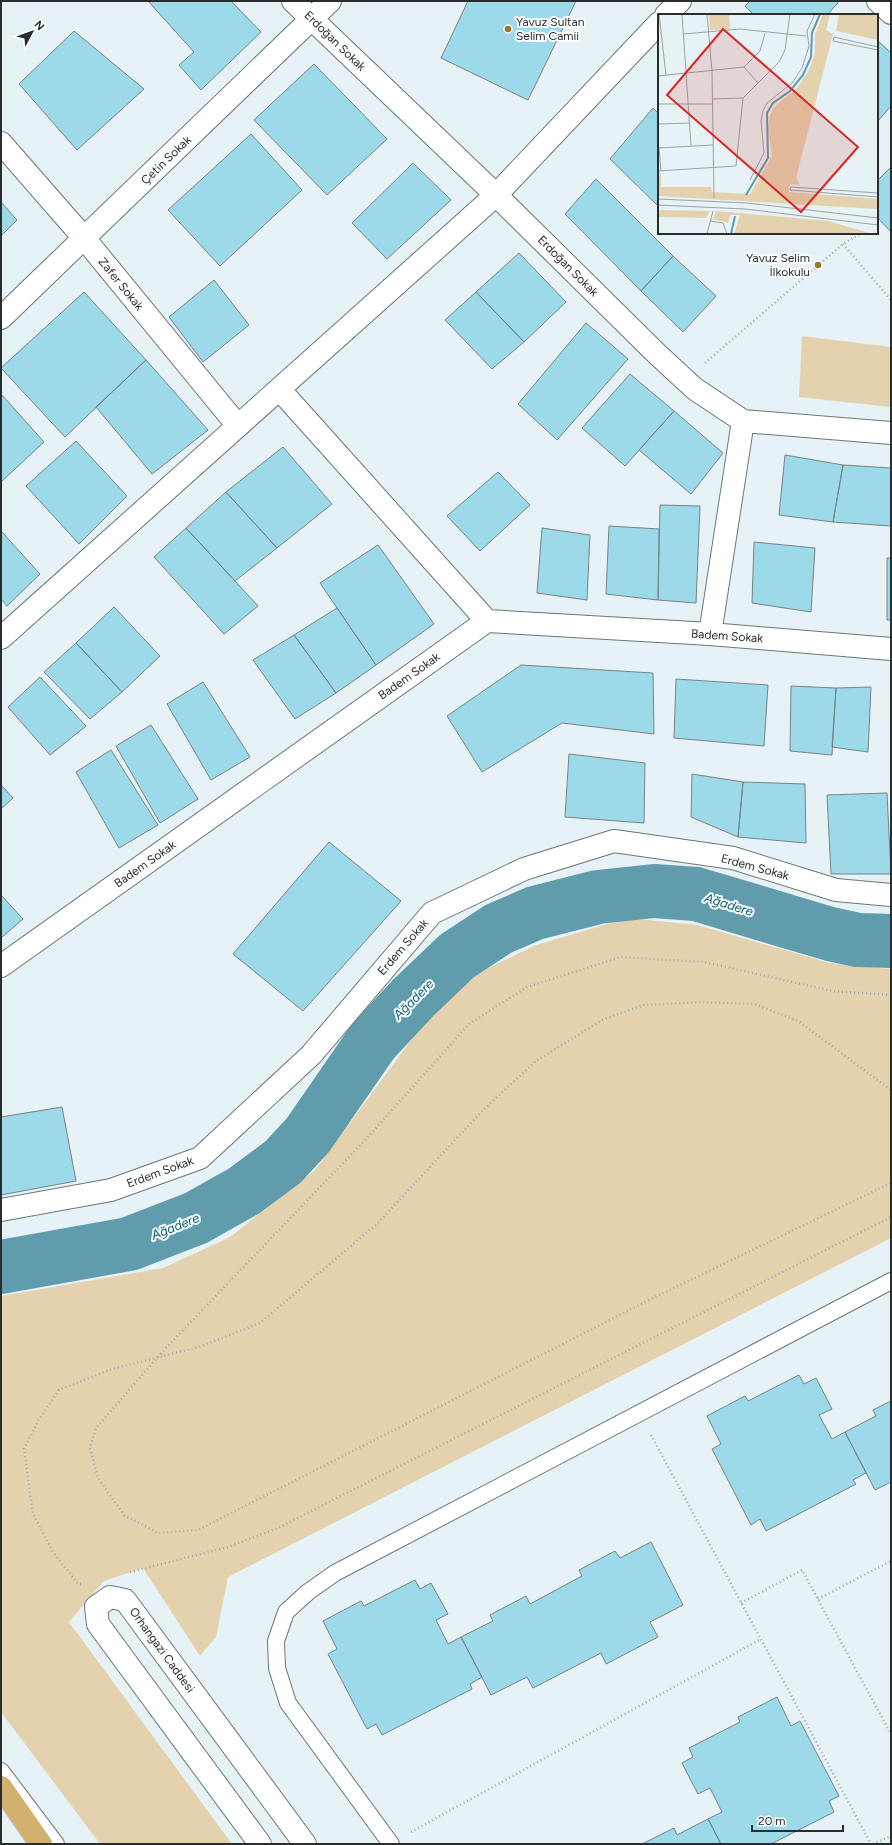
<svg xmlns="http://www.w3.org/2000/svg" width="892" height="1845" viewBox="0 0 892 1845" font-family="Figtree,sans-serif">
<rect width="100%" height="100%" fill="#e6f2f5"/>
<path fill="#e4d2af" d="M802 336 891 347V407L799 397Z
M628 918 697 925 830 963 891 969V1238L228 1577 216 1637 200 1656 143 1568 104 1581 69 1622 232 1844H100L1 1712V1296L163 1268 230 1237 315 1170 423 1024 478 973 536 945Z"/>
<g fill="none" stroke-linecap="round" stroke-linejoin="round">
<path stroke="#609cab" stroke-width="54" d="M1 1267 129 1244 196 1218 244 1191 283 1162 308 1135 373 1041 413 998 457 956 498 929 535 913 598 897 654 891 696 894 830 934 858 940 891 941"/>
</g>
<path fill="#9cdaea" stroke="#788386" d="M148 1H231L261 32 201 90 179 65 194 52Z
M468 1H576L528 100 441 58Z
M750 1H836L838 3 827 15H754L745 6Z
M74 31 144 89 77 150 19 84Z
M877 40 891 53V106L877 122Z
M314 64 387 139 327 195 254 120Z
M653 108 659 114V207L610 159Z
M251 134 302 190 220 266 168 210Z
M413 163 451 200 387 259 352 223Z
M891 167V232L877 217V181Z
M596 179 673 256 641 291 565 214Z
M1 202 17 220 1 236Z
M519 253 566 302 524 342 476 292Z
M673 256 716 296 683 332 641 291Z
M214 280 249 325 203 362 169 317Z
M84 292 146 360 65 437 1 368Z
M476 292 524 342 492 369 445 320Z
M586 323 628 359 557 440 518 404Z
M146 360 208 430 152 474 96 407Z
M630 374 674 411 625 466 582 428Z
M1 394 44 442 1 482Z
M674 411 723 453 691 494 639 450Z
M76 441 127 496 79 544 26 486Z
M283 447 332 504 277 548 226 492Z
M785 455 843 465 833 522 779 515Z
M843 465 891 468V526L833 522Z
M498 472 530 505 480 551 447 516Z
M226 492 277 548 235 581 186 528Z
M660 505 700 506 696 603 658 600Z
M609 526 659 529 658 600 606 594Z
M186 528 258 606 224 634 154 557Z
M542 528 590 535 587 600 537 593Z
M1 531 40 574 7 606 1 599Z
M754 542 815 548 811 612 752 603Z
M378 545 434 624 376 665 320 583Z
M887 558H891V620H887Z
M114 607 160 656 122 692 76 643Z
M337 608 376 665 336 693 294 635Z
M294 635 336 693 295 719 253 660Z
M76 643 122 692 90 719 44 672Z
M521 665 653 673 654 734 562 723 482 772 447 716Z
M40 677 86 726 50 755 8 707Z
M676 679 768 685 764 746 674 738Z
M203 682 250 757 211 780 167 704Z
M791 686 836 688 832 755 790 751Z
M871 687 868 752 832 747 836 688Z
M151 725 198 799 160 823 116 746Z
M111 750 158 825 119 848 76 772Z
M569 754 645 763 644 823 565 817Z
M692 774 743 782 738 837 691 817Z
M743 782 805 784 806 843 738 837Z
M1 785 13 798 1 809Z
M887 793 891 874H831L827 795Z
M329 842 401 901 303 1011 233 954Z
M1 895 23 919 1 938Z
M62 1107 76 1181 1 1195V1117Z
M799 1375 804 1384 816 1378 832 1409 819 1415 832 1439 845 1432 866 1473 853 1480 856 1484 766 1531 760 1519 751 1525 712 1449 721 1444 707 1416 745 1396 748 1401Z
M891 1401V1482L875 1490 845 1432 876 1416 873 1410Z
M651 1542 683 1605 650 1622 658 1637 606 1664 601 1653 533 1688 527 1677 491 1695 461 1637 493 1621 490 1615 526 1596 530 1604 582 1576 579 1570 615 1551 620 1558Z
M415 1580 420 1589 431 1583 448 1614 436 1620 448 1644 461 1637 482 1677 470 1684 472 1689 382 1735 376 1724 367 1729 328 1654 337 1649 323 1621 361 1601 364 1606Z
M777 1697 791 1726 800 1721 839 1796 829 1801 834 1812 771 1844H721L708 1819 722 1812 710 1788 698 1794 682 1763 693 1757 689 1748 740 1722 738 1717Z
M708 1819 721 1844H642L674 1828 677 1835Z"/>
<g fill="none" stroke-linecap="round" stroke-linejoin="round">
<defs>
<path id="service" d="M1 1771 56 1844
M391 1844 288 1703 277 1668 276 1641 286 1612 308 1592 335 1573 891 1281"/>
<path id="minor" d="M293 1 496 195 657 354 695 389 743 421 891 433
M878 1 891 13
M1 143 84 238 238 426
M1 318 330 1
M280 390 487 621
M710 634 743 421
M1 966 487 621 710 634 891 649
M1 1210 111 1190 200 1158 311 1055 432 913 524 869 614 841 733 858 836 890 891 895
M260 1844 98 1624 96 1607 110 1597 125 1600 305 1844"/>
<path id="tertiary" d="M666 15 680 1
M1 638 496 195 659 23"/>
<path id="motorway" d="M1 1787 41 1844"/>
</defs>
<use href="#service" stroke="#6b7679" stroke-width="18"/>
<use href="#minor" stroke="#6b7679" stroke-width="24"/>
<use href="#tertiary" stroke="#6b7679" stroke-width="24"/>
<use href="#motorway" stroke="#cccdcd" stroke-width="24"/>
<path stroke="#a0a9ab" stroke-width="2.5" stroke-dasharray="1 3" stroke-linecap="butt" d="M877 223 881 221
M843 244 891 300
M705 363 843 244 861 233
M891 995 832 991 704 962 621 957 527 987 469 1024 367 1138 164 1350 96 1428 90 1448 98 1478 124 1515 158 1533 198 1530 651 1299 891 1183
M651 1435 871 1844
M130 1572 228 1547 278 1528 891 1217
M81 1584H78L53 1552 33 1514 24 1449 38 1421 59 1390 112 1369 199 1347 260 1323 377 1224 483 1110 536 1061 602 1020 644 1005 701 1002 754 1004 798 1021 891 1090
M818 1599 891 1561
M741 1603 802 1570 891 1734
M411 1832 761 1639
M873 1844 891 1836"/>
<use href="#service" stroke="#fff" stroke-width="16"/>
<use href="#minor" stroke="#fff" stroke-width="22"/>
<use href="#tertiary" stroke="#fff" stroke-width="22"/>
<use href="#motorway" stroke="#d2b16f" stroke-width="22"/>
</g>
<g fill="#9c7723" stroke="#fbfdfe" stroke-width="1.5">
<circle cx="508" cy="29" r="4"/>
<circle cx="818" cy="265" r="4"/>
</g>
<g text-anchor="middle" stroke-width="4" stroke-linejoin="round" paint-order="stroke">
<g font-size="12" fill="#292d2f" stroke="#fbfdfe" text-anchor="start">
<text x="516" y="26">Yavuz Sultan<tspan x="516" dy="14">Selim Camii</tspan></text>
<text x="810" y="262" text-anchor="end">Yavuz Selim<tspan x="810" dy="14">İlkokulu</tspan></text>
</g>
<g font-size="12" fill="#292d2f" stroke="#fbfdfe">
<text transform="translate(335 41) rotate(44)" y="4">Erdoğan Sokak</text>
<text transform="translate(166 160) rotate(-44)" y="4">Çetin Sokak</text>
<text transform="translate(568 266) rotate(45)" y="4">Erdoğan Sokak</text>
<text transform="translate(121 284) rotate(51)" y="4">Zafer Sokak</text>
<text transform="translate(727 636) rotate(4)" y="4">Badem Sokak</text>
<text transform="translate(409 676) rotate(-35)" y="4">Badem Sokak</text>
<text transform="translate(145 864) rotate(-35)" y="4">Badem Sokak</text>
<text transform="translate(755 867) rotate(15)" y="4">Erdem Sokak</text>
<text transform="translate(403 947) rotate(-49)" y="4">Erdem Sokak</text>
<text transform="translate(160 1172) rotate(-20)" y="4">Erdem Sokak</text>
<text transform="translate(162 1650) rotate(54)" y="4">Orhangazi Caddesi</text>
</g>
<g font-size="13" font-style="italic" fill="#045d6e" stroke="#fbfdfe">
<text transform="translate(729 904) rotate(17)" y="5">Ağadere</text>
<text transform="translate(413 999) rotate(-45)" y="5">Ağadere</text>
<text transform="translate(175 1226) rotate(-22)" y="5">Ağadere</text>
</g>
</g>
<g transform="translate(658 14)">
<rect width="220" height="220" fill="#e6f2f5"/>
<path d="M51 0H71L72 15 52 16ZM165 0H172L168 16 175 20 138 164 142 171 132 170 131 178 220 185V195L0 182V159H3V173H53L54 178 92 180 114 142 110 115 112 101 116 93 139 74 151 56 157 39V20ZM181 0H220V26L178 17ZM0 196 52 197 48 204 0 203ZM58 197 170 207 215 220H76L82 201H72L70 209 55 205Z" fill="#e4d2af"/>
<path fill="none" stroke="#609cab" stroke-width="2" d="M88 181 110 144 109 99 115 89 132 77 145 61 153 43 154 19 162 0M73 220 77 202"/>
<path fill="none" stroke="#9aa3a6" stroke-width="1" d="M1 0 8 61M24 0 33 132M49 0 54 57 56 184M26 20 82 15 148 22M175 27 176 23 220 33M175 27 220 36M86 53 100 69M0 62 86 53 102 37 107 19M55 85 85 84M0 90H55M0 110 32 109M0 134 55 131M1 134 3 157M0 157 78 152 85 84 121 48 127 36 132 0M92 166 106 139 103 107 105 97 109 89 134 69 144 54 151 32 149 17 157 0M220 179 133 173 132 176 220 183M0 185 89 189 220 204M0 191 87 195 220 211M52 207 65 209 69 220M49 220 55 197"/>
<path fill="#d62828" fill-opacity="0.15" stroke="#d62828" stroke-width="2" d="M65 15 200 133 143 198 9 81Z"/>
<rect width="220" height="220" fill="none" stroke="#292d2f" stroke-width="2"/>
</g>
<rect width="892" height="1845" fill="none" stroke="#292d2f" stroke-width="4"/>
<g transform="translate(32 32) rotate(49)" stroke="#fbfdfe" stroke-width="3" paint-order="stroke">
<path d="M0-3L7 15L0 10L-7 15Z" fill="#292d2f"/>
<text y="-6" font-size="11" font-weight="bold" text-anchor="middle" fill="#292d2f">N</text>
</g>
<path d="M752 1825v6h91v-6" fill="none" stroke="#292d2f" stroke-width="2"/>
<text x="758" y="1825" font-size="12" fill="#292d2f" stroke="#fbfdfe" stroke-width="3" paint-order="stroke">20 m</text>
</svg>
